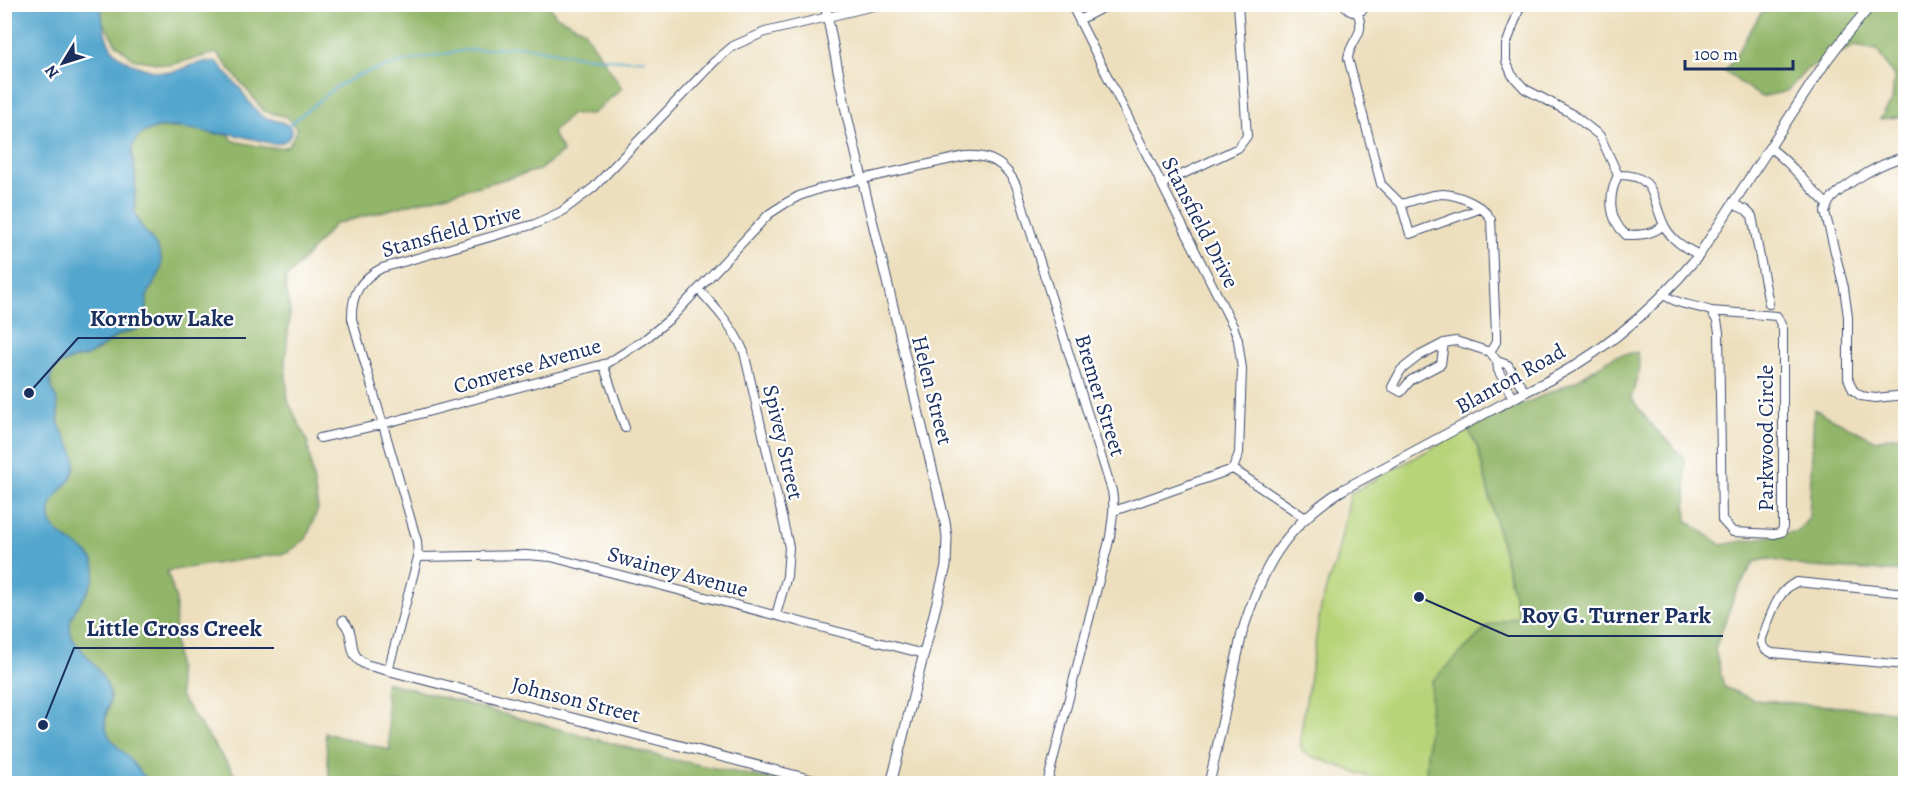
<svg xmlns="http://www.w3.org/2000/svg" width="1910" height="788" viewBox="0 0 1910 788" font-family="Alegreya,serif">
<rect width="100%" height="100%" fill="#fff"/>
<filter id="ink" filterUnits="userSpaceOnUse"><feTurbulence type="fractalNoise" baseFrequency=".0167" numOctaves="2"/><feDisplacementMap in="SourceGraphic" scale="12" xChannelSelector="R" yChannelSelector="G"/><feConvolveMatrix kernelMatrix="1 2 1 2 8 2 1 2 1" color-interpolation-filters="sRGB"/></filter>
<filter id="wash" filterUnits="userSpaceOnUse"><feTurbulence type="fractalNoise" baseFrequency=".008" numOctaves="4" result="noise"/><feDisplacementMap in="SourceGraphic" scale="24" xChannelSelector="R" yChannelSelector="G"/><feGaussianBlur stdDeviation="1.35" result="paint"/><feColorMatrix in="noise" values="0 0 0 0 0 0 0 0 0 0 0 0 0 0 0 0 0 1.4 0 .05"/><feComposite in="paint" operator="in"/></filter>
<g filter="url(#wash)">
<rect width="100%" height="100%" fill="#eddfbd"/>
<path fill="#b8d479" stroke="#6a826c" stroke-width="1.5" d="M1468 428 1478 449 1519 616 1487 626 1425 783H1386L1305 754 1301 747 1300 739 1320 612 1328 581 1335 565 1351 493Z"/>
<path fill="#92b669" stroke="#567264" stroke-width="1.5" d="M101 5H549L556 16 583 29 622 88 592 114H572L552 132 563 152 539 170 335 224 285 280 290 313 285 362 288 401 307 440 318 509 306 539 287 553 167 571 176 599 175 640 180 696 241 783H151C142 775 135 766 127 757 121 749 113 745 109 736 99 716 114 707 110 692 104 669 69 649 69 626 69 613 82 601 89 590 92 584 93 579 95 573L81 548 57 534 50 521V503L72 477 73 450 59 425 57 402 51 385 50 378 53 371 60 365 75 358 86 356 97 351 117 336 138 329 148 314 146 300 149 291 158 276 151 237 144 231 135 213V175L132 149 135 139 144 132 160 128H191L214 134H229L233 141C246 143 274 152 287 146 292 142 295 135 297 129L287 117 264 111 217 53 169 65 133 59 116 44 103 23Z
M1774 5H1905V116L1880 119 1892 101 1894 76 1877 50 1854 46 1807 69 1787 91 1761 97 1725 72 1761 13Z
M1637 352 1640 368 1631 398 1649 422 1685 459 1687 521 1722 545 1798 531 1809 518 1814 409 1874 440 1905 435V572L1810 567 1768 559 1754 562 1735 594 1715 649 1724 687 1754 700 1905 712V783L1544 784 1530 781 1520 784H1425L1432 681 1488 626 1519 616 1478 449 1468 428 1574 382 1615 356Z
M385 682 670 759 779 781 780 783H330L325 733 390 750Z"/>
<path fill="#53a6ce" stroke="#376a96" stroke-width="1.5" d="M4 5H101C103 38 109 58 143 68 152 71 161 73 171 72 187 70 203 56 219 64 226 73 233 81 241 90 247 98 252 109 262 116 270 121 288 120 291 130 293 140 281 143 274 144 260 141 245 136 230 134 224 134 218 134 212 133 191 129 156 120 138 137 135 140 133 145 132 149 131 158 135 167 135 176 136 189 132 205 136 217 143 236 165 245 161 268 159 279 150 286 147 297 145 305 150 316 145 323 139 331 128 331 120 334 108 340 99 352 86 356 75 359 61 360 53 371 52 372 51 377 50 379 50 387 55 393 57 401 59 409 56 419 60 427 65 438 74 448 75 460 78 485 45 494 50 519 55 543 97 545 95 572 92 598 62 610 72 638 84 654 103 671 109 691 112 701 104 712 105 722 106 738 117 745 127 756 135 766 142 775 151 783L25 784 14 782 5 778Z"/>
<g fill="none" stroke-linecap="round" stroke-linejoin="round">
<path stroke="#53a6ce" stroke-width="2" d="M288 126 336 87 356 76 381 68 421 58 461 51 523 46 579 56 622 60 645 59"/>
</g>
</g>
<g filter="url(#ink)">
<g fill="none" stroke-linecap="round" stroke-linejoin="round">
<defs>
<path id="minor" d="M1071 4 1233 326 1238 340 1242 369 1239 453 1233 469
M1344 4C1350 15 1361 15 1367 4
M1521 4 1506 45V61L1512 75 1525 89 1571 113 1600 136 1618 175C1608 196 1608 219 1626 235 1641 235 1652 235 1664 225
M1357 12C1367 35 1351 38 1348 58L1381 184 1401 204
M1079 20 1110 4
M1770 148C1792 163 1807 186 1827 204
M1903 157 1906 203
M1906 157C1885 160 1845 184 1831 199 1828 203 1827 207 1825 212L1844 288 1848 317V378L1853 390 1861 396 1875 398 1906 395
M1618 175C1657 174 1651 198 1664 225 1671 240 1685 248 1699 255
M1162 184 1238 148 1247 136 1238 4
M1733 204 1746 210 1752 216 1769 304
M1482 208 1410 234 1401 204C1414 201 1430 194 1443 194 1459 195 1484 205 1491 220L1496 334V342L1490 352
M699 290C717 309 733 327 744 352L789 547 787 576 776 615
M1664 295C1678 305 1695 305 1711 311
M1711 311 1777 316 1783 329V526L1782 532 1775 534 1733 532 1722 520 1719 332 1717 321Z
M1444 343 1441 364 1411 380 1401 392 1392 387 1401 370 1419 356 1444 343 1456 341 1490 352 1497 361 1498 370 1513 398
M1497 361 1508 365 1525 392
M603 364 625 428
M320 438 383 424 608 363 644 340 671 318 769 214 786 203 799 196 822 188 965 156C989 154 1006 164 1016 185L1112 491C1115 507 1112 521 1110 537L1047 784
M1114 511 1233 469 1304 517
M418 557 526 555 551 557 924 654
M1906 593 1797 582C1776 590 1770 619 1762 638 1761 647 1764 649 1772 653L1906 665
M388 671 418 557 417 541 352 319C351 295 360 279 382 268L535 224 561 212 593 188 714 62 733 46 765 32 882 4"/>
<path id="tertiary" d="M825 4 847 116 945 522 947 537 946 566 891 784
M343 621C358 636 344 655 367 665L828 784
M1209 784 1242 633C1262 568 1284 526 1344 489L1525 392C1594 361 1651 313 1699 255L1827 60 1846 35 1872 4"/>
</defs>
<use href="#minor" stroke="#3a496c" stroke-width="10"/>
<use href="#tertiary" stroke="#3a496c" stroke-width="11"/>
<use href="#minor" stroke="#fff" stroke-width="8"/>
<use href="#tertiary" stroke="#fff" stroke-width="9"/>
</g>
</g>
<g text-anchor="middle" stroke-width="4.5" stroke-linejoin="round" paint-order="stroke">
<g font-size="22" fill="#1b2f5e" stroke="#fff">
<text transform="translate(1201 222) rotate(63)" y="8">Stansfield Drive</text>
<text transform="translate(451 230) rotate(-16)" y="8">Stansfield Drive</text>
<text transform="translate(527 365) rotate(-16)" y="8">Converse Avenue</text>
<text transform="translate(1510 378) rotate(-29)" y="8">Blanton Road</text>
<text transform="translate(933 390) rotate(76)" y="8">Helen Street</text>
<text transform="translate(1101 395) rotate(73)" y="8">Bremer Street</text>
<text transform="translate(1765 438) rotate(-90)" y="8">Parkwood Circle</text>
<text transform="translate(784 442) rotate(77)" y="8">Spivey Street</text>
<text transform="translate(678 571) rotate(15)" y="8">Swainey Avenue</text>
<text transform="translate(576 699) rotate(14)" y="8">Johnson Street</text>
</g>
</g>
<path fill="none" stroke="#1b2f5e" stroke-width="2" d="M29 393L78 338H246M1419 597L1508 636H1723M43 725L74 648H274"/>
<g fill="#1b2f5e" stroke="#fff" stroke-width="2">
<circle cx="29" cy="393" r="6"/>
<circle cx="1419" cy="597" r="6"/>
<circle cx="43" cy="725" r="6"/>
</g>
<g font-size="24" text-anchor="middle" font-weight="bold" fill="#1b2f5e" stroke="#fff" stroke-width="4.5" stroke-linejoin="round" paint-order="stroke">
<text x="162" y="326">Kornbow Lake</text>
<text x="1616" y="623">Roy G. Turner Park</text>
<text x="174" y="636">Little Cross Creek</text>
</g>
<rect width="1910" height="788" fill="none" stroke="#fff" stroke-width="24"/>
<g transform="translate(63 63) rotate(232)" stroke="#ffffff" stroke-width="4.5" paint-order="stroke">
<path d="M0-4.5L10 22L0 15L-10 22Z" fill="#1b2f5e"/>
<text y="-9" font-size="16" font-weight="bold" text-anchor="middle" fill="#1b2f5e">N</text>
</g>
<path d="M1685 60v9h108v-9" fill="none" stroke="#1b2f5e" stroke-width="3"/>
<text x="1694" y="60" font-size="18" fill="#1b2f5e" stroke="#ffffff" stroke-width="4.5" paint-order="stroke">100 m</text>
</svg>
